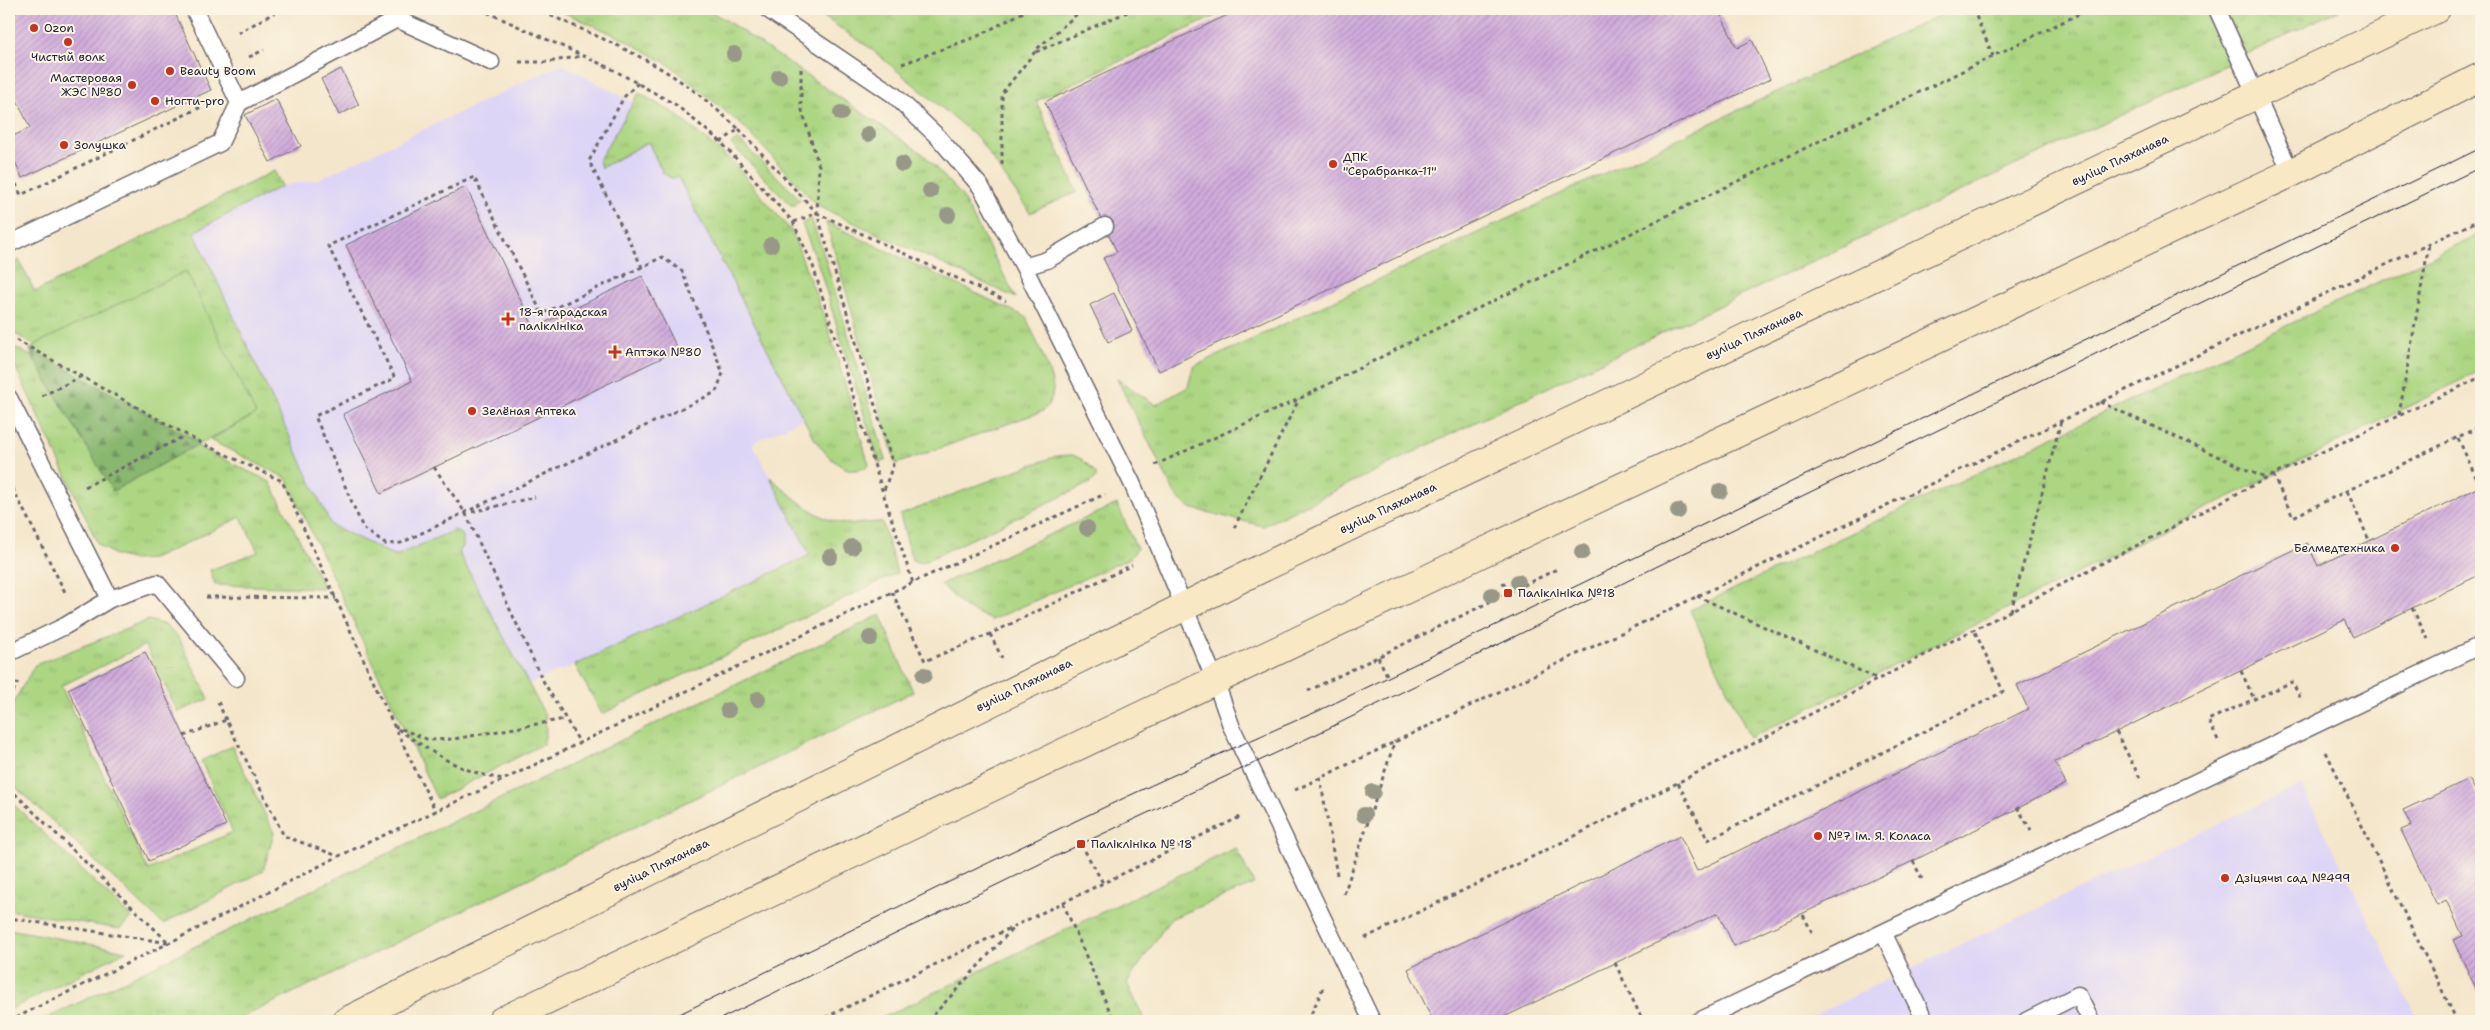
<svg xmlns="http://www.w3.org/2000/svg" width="2490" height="1030" viewBox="0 0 2490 1030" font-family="'Shantell Sans',sans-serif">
<defs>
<pattern id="grass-tufts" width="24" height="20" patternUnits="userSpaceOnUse" patternTransform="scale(1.25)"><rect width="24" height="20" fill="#acd682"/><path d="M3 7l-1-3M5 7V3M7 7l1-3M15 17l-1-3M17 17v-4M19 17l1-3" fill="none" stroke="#94b771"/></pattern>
<pattern id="forest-firs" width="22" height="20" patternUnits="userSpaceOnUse" patternTransform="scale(1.25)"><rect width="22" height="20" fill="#89b770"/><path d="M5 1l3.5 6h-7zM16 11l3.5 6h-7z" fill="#70945d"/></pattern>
<pattern id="building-hatch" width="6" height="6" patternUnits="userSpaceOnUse" patternTransform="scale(1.25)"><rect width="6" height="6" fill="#d1acdd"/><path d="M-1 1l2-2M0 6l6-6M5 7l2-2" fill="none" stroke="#a98cb4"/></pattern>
</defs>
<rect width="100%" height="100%" fill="#fcf5e5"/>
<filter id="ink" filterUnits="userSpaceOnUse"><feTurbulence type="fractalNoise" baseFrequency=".02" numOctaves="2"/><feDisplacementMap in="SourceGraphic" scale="10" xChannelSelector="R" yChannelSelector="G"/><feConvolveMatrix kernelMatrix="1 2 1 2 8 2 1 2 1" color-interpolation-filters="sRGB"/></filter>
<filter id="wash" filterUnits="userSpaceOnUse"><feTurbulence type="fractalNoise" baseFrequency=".0096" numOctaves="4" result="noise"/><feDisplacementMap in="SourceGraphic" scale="20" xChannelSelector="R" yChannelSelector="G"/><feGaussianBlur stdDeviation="1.12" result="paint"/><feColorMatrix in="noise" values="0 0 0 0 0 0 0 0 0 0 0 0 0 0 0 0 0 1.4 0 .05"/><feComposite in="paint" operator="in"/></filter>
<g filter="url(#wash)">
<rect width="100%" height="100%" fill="#f4e6ca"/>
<path fill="#ddd5f6" d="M562 64 633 103 828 407 752 443 810 554 575 665 528 684 331 526 194 232 282 186 319 179Z
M2301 785 2419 1021H1804L1902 972Z"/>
<path fill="url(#grass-tufts)" stroke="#677c5e" d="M556 9H706L724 19 923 154 961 195 1016 298 818 206 744 127 671 66 626 40Z
M812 9H1230L1036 101 1077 192 1030 213 978 138 870 48Z
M1953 9H2340C1983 184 1620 349 1263 526L1190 508 1176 496 1117 379 1156 405 1188 387 1193 367Z
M639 93 674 113 732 161 792 232 828 327 869 465C847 482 823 452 812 435L678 177 671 178 663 173 648 142 601 168 599 160Z
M738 139 800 199 793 207 731 144Z
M274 171 282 186 194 232 331 525 395 556 455 530 463 536V547L458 551 545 715 546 732 543 744 437 799 286 478 210 440 256 414 44 340 35 346 9 330V267L19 260 35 292Z
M811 218 825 258 886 460 879 463 818 264 802 224Z
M826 222 1026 317C1033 334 1053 374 1053 390 1052 399 1049 405 1043 411L896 464Z
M2481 233V370L1750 738 1690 610Z
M9 344 140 418 270 482 324 588 215 585 210 570 258 552 241 517 153 559 134 560 115 555 98 544 9 353Z
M1073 455 1083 460 1096 473V478L1090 483 921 563 912 560 900 515 1020 469 1057 456Z
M770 477C793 497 818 522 850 524 860 524 871 522 882 522L897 573 602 714 575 665 810 555Z
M1117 504 1137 549 1130 558 992 620 964 607 941 584Z
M880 615 913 692 235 1021H41Z
M149 620 165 625 178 637 209 699 178 712 145 645 61 686 148 870 233 832 201 761 232 746 274 833 263 871 163 924 9 781V710L35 665Z
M9 800 132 918 119 929 9 910Z
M1236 848 1254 884 1170 919 1127 983 1145 1021H875Z
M9 929 126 951 9 1010Z"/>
<path fill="url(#forest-firs)" stroke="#566c56" d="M30 349 201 443 113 491 32 356Z"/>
<path fill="#acd682" stroke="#677c5e" d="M186 271 256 414 201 443 30 349 44 340Z"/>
<g id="blocks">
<path fill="url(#building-hatch)" d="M9 9H173L211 90 22 178 9 148V138L30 128 9 83Z
M1240 9H1718L1737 48 1752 40 1770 79 1159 371 1103 258 1117 252 1045 102Z
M341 69 359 105 339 115 321 79Z
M276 99 301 146 270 162 245 115Z
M466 187 534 328 642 276 678 350 381 493 343 414 412 381 346 245Z
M1114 293 1132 331 1108 342 1090 305Z
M2481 486V574L2353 637 2344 620 2055 762 2066 784 1913 861 1734 946 1718 913 1496 1021H1433L1408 969 1680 836 1697 871 2028 709 2017 685 2307 543 2318 566Z
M145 652 226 825 149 861 68 689Z
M2469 779 2478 795 2481 794V999L2453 940 2463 936 2446 900 2437 905 2401 830 2411 826 2403 810Z"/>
</g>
</g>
<g filter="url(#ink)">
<use href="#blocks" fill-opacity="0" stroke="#6c676d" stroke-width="1"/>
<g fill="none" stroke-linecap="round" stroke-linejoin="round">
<defs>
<path id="service" d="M767 9 894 95 938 137 981 187 1024 267 1132 483 1215 680 1232 728 1372 1021
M2217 9 2291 173
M239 103 397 19 491 62
M9 244 220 143 239 103 194 9
M1024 267 1047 260 1105 226
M9 398 110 599
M9 653 65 626 110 599 157 583 236 678
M1884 934 1925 1021
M1699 1021 2481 645
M2026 1021 2078 995 2091 1021"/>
<path id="secondary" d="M347 1021 1254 572 2436 9
M502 1021 1488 550 2291 173 2481 77"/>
</defs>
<use href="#service" stroke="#6c676d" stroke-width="19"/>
<use href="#secondary" stroke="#6c676d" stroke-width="30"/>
<path stroke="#6c676d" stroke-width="3" stroke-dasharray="4 4" stroke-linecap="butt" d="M480 9 612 69 676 105 721 142 793 222 813 266 883 493 913 583
M536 9C591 34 650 56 698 94 712 105 725 117 739 129L721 142
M1973 9 1993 56
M238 33 281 9
M1036 52 1134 9
M249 57 264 50
M519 62H548L582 56
M902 64 978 36 1029 9
M801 69V107L819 166 817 212
M638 83 624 97 589 161 642 267 662 257 682 271 723 373 716 392 401 543 385 544 363 528 315 416 395 378 328 246 474 177 542 314 642 267
M739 129 817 213 893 465 883 493
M9 154 11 153
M1002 164V93L1038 48 1083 9
M9 169 21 195 203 106
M794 222 817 213 1006 301
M624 275 628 283
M9 336 201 443 282 481 394 726 436 812
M42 396 80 377
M2100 402 2267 479
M2399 415 2429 244
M2458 438 2480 486
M1155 465 1299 399 1440 327 2089 9
M434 467 466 514 542 679 580 743
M2273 475 2293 517 2481 426
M9 481 65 592
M85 487 186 435
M2347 491 2369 540
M472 512 535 497
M1234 528 1299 399
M1503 582 1508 593
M892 592 925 661 990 634 1132 565
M1697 596 1878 679
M206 597 336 598
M2412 608 2428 639
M2011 611 2061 421
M990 634 1002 658
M1378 657 1388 677
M2241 671 2254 699
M1308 691 1557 569
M9 699 18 682
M218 702 226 720
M394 726 429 740 454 739 565 719
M398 729C433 753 461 773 504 779
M2116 732 2140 778
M184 736 226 720 284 836 338 856
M2218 740 2208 720 2292 682 2301 699
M2326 752 2457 1021
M1320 777 1337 875
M1678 783 1708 840 2001 693 2003 691 1974 630
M9 788 169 943 9 918
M1295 790 2481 219
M2017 807 2031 830
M1081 844 1103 883
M1913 861 1923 881
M1344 894 1395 741
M1063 903 1114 1021
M1803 915 1813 934
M1365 938 1567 840 2273 475 2481 377
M1615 963 1643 1021
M9 1021 169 943 339 856 505 779 892 592 1105 494
M818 1021 1242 816
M928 1021 1013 928
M1308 1021 1323 988"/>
<use href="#service" stroke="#fff" stroke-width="16"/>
<use href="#secondary" stroke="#f8e8c3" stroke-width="28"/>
<path stroke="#22223b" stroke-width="1" d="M665 1021C881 917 1095 806 1316 712L2481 148
M716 1021 1081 844 1321 732 1670 560 2481 167"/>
</g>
<g fill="#979887">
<circle cx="734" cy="54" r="8"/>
<circle cx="779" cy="77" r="8"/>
<circle cx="841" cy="113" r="8"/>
<circle cx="868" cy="134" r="8"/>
<circle cx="902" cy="164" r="8"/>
<circle cx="930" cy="191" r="8"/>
<circle cx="948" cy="215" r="8"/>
<circle cx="771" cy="245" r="8"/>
<circle cx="1720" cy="491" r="8"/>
<circle cx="1678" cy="511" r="8"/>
<circle cx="1087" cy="528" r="8"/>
<circle cx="852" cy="547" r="8"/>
<circle cx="1582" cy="552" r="8"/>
<circle cx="830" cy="557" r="8"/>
<circle cx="1518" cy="582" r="8"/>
<circle cx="1492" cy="595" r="8"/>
<circle cx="870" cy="638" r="8"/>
<circle cx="924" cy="675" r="8"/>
<circle cx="758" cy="699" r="8"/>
<circle cx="728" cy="710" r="8"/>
<circle cx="1373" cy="792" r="8"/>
<circle cx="1364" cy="815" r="8"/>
</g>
</g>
<g fill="#c8321e" stroke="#fcf5e5" stroke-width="2">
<circle cx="34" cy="28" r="5"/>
<circle cx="68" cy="42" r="5"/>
<circle cx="170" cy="71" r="5"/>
<circle cx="132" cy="85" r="5"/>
<circle cx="155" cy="101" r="5"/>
<circle cx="64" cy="145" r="5"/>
<circle cx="1333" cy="164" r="5"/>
<path d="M505.5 311.5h5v5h5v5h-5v5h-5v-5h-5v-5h5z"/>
<path d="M612.5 344.5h5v5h5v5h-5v5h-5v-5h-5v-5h5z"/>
<circle cx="472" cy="411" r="5"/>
<circle cx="2395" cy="548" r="5"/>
<rect x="1503" y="588" width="10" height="10" rx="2.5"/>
<circle cx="1818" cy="836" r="5"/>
<rect x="1076" y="839" width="10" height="10" rx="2.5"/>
<circle cx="2225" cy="878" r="5"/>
</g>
<g text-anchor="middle" stroke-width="4" stroke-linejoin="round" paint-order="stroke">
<g font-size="12" fill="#22223b" stroke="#fcf5e5" text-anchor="start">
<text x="44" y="32">Ozon</text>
<text x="68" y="61" text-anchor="middle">Чистый волк</text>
<text x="180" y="75">Beauty Boom</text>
<text x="122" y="82" text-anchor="end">Мастеровая<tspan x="122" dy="14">ЖЭС №80</tspan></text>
<text x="165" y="105">Ногти-pro</text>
<text x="74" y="149">Золушка</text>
<text x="1343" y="161">ДПК<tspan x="1343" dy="14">"Серабранка-11"</tspan></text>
<text x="519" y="316">18-я гарадская<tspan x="519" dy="14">паліклініка</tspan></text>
<text x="625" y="356">Аптэка №80</text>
<text x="482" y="415">Зелёная Аптека</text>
<text x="2385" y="552" text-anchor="end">Белмедтехника</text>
<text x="1518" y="597">Паліклініка №18</text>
<text x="1828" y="840">№7 ім. Я. Коласа</text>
<text x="1091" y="848">Паліклініка № 18</text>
<text x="2235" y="882">Дзіцячы сад №499</text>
</g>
<g font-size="12" fill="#22223b" stroke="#fcf5e5">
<text transform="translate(2120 160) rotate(-25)" y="4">вуліца Пляханава</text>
<text transform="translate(1754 334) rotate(-25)" y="4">вуліца Пляханава</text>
<text transform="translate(1388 508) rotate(-25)" y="4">вуліца Пляханава</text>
<text transform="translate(1024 685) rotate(-26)" y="4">вуліца Пляханава</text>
<text transform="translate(661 865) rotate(-26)" y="4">вуліца Пляханава</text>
</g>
</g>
<rect width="2490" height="1030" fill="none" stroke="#fcf5e5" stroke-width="30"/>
</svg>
